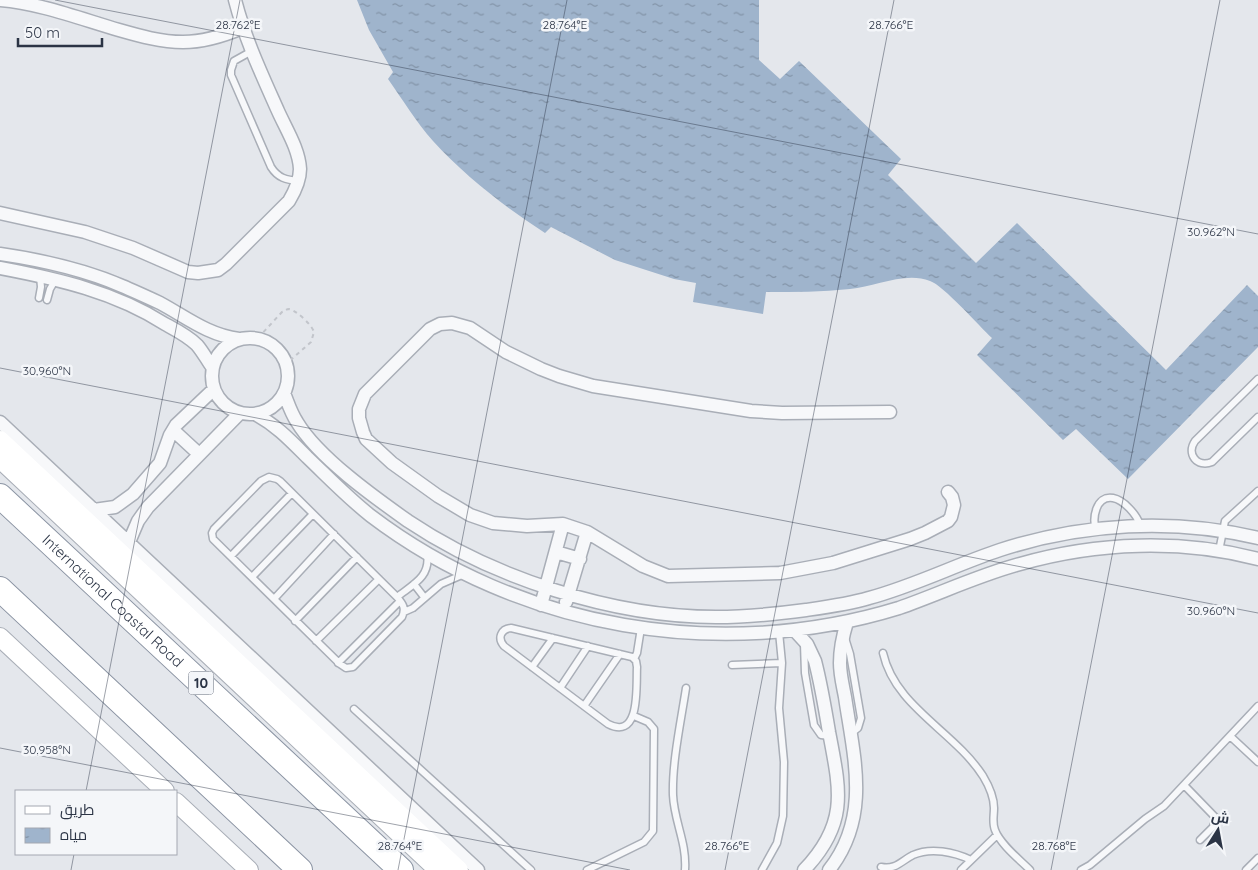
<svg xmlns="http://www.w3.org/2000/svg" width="1258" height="870" viewBox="0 0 1258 870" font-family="Quicksand,Cairo,sans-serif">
<defs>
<pattern id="water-ripples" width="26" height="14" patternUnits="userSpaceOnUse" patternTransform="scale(1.25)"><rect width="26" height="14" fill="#9fb4cc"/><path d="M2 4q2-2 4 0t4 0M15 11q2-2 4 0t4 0" fill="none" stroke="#8293a7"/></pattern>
</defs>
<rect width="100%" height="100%" fill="#e4e7ec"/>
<path fill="url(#water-ripples)" d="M357 0H759V60L780 79 799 61 901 159 888 175 976 263 1017 223 1166 370 1247 285 1258 296V347L1128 479 1076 429 1063 440 977 355 992 338C979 326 943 285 930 281 905 271 875 287 850 289 822 292 794 292 766 292L763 314 693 302 696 283 674 279 615 260 551 227 545 233C505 207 466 177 433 141 416 122 403 100 388 79L393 72 369 30Z"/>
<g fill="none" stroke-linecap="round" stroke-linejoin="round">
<defs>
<path id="lane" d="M252 51 234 61 231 70V75L271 167C278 178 286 180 299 181
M39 298 41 287 40 276
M47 300 50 289 56 279
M1258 379 1195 441C1186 454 1197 468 1212 462L1258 417
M269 477 277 479 280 481 397 597C403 604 406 608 402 617L353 667 346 668 340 664 213 539 212 533 214 529 261 481Z
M1096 530C1092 518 1096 495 1113 498 1124 500 1137 515 1140 525
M1219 551 1225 521 1258 491
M231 556 292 493
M252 577 313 514
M414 584 424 597
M397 597C412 585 431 577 427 554
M274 599 334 534
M404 612 413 608 441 584 464 574
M295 621 357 557
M511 628 632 657 636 661 637 667C636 686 641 741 608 724L504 646C497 638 501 629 511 628Z
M845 638 850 654 861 718 858 728 850 734
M316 641 379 579
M804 644 805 673 814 725 821 735 830 736
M883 653C895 707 954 731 983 776 989 786 994 796 994 808 994 816 992 823 995 830 1000 844 1020 860 1030 870
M634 659 637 653 641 628
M338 663 400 601
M732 665 782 663
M532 667 553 638
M560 688 588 646
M584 706 620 654
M354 709 531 870
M1230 736 1258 762
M1184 785 1215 817 1213 827 1200 840
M881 867C896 870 901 861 913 855 931 847 954 852 971 860
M587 870 644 842 653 831 654 729 648 722 634 716
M685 870C687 843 674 821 673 795 672 762 681 721 686 688
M762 870 777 843 783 816 784 762 779 708 782 663 779 632
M961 870 997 835
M1081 870 1090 865 1145 819 1164 806 1258 706
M1246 870 1258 858"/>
<path id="street" d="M0 0C39 3 81 19 119 30 140 36 161 42 183 42 204 42 223 36 242 28
M0 213 85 232 133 248 188 272 198 273 218 270 226 264 289 201C295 191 300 181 300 169 299 149 286 129 278 111 262 75 245 39 235 0
M0 254C41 260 83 269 122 286 134 291 147 297 160 303 186 317 208 335 239 339
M0 268C58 279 115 292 165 324 176 330 188 336 197 345 203 352 207 360 212 367
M212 376a38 38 0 1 1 76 0a38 38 0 1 1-76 0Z
M284 393C288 403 291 413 297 422 318 457 374 497 408 521 493 578 613 617 716 617 746 617 776 614 806 610 827 607 849 604 869 598 914 586 955 565 1000 550 1083 523 1173 518 1258 538
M255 414C276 425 290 440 307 457 328 477 348 498 371 516 520 629 720 663 899 608 939 594 979 575 1020 564 1097 542 1181 539 1258 559
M0 422 478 870
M173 430 199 454
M94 510 115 507 133 494 160 463 170 435 176 425 214 389
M587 532 643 566 668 576 780 573 833 563 910 539 925 533 948 521 951 517 954 505 952 497 948 492
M129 542 138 521 148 507 240 413
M556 552 580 559
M566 602 587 532 563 524 527 526 493 523 470 515 438 496 392 463 366 439 363 432 359 418V409L365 394 430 329 440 324 452 323 470 328 506 352 541 369 559 376 593 386 751 411 782 413 890 412
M541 605 563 524
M795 631 807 644 815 661C821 684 825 708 829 732 840 790 849 823 804 870
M829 870C871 817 854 758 845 697 843 686 840 675 840 663 840 649 843 635 847 622"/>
<path id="secondary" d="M0 440 459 870
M0 459 438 870
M0 637 165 791
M176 802 249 870"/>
<g id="highway">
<path id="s1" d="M0 496 401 870"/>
<path d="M0 589 300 870"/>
</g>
</defs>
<use href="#lane" stroke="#a9aeb7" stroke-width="9"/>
<use href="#street" stroke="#a9aeb7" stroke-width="15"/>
<use href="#secondary" stroke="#a9aeb7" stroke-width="20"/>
<use href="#highway" stroke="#8b94a3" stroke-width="26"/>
<path stroke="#c2c5cb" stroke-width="2" stroke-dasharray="4 4" stroke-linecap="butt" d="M258 338 282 312C285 311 286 309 289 309 296 310 312 325 314 332L311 342 286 364"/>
<use href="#lane" stroke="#f7f8fa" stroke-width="6"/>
<use href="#street" stroke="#f7f8fa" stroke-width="12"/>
<use href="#secondary" stroke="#fff" stroke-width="18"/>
<use href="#highway" stroke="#fff" stroke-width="24"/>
</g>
<path fill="none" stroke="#2b3445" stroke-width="1" stroke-opacity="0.45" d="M55 0 1258 234M0 368 1258 613M0 748 630 870M86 791 240 0M71 870 74 854M398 870 567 0M725 870 894 0M1051 870 1220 0"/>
<g text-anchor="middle" stroke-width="5" stroke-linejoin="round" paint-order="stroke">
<rect fill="#f4f6f9" stroke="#676e7b" stroke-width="1" x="188.5" y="671.5" width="25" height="23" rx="4"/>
<g font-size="14" font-weight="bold" fill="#2b3445">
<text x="201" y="688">10</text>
</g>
<g font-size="15" fill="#2b3445" stroke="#f4f6f9">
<text dy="5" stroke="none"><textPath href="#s1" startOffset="154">International Coastal Road</textPath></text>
</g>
</g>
<g font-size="12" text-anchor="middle" fill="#2b3445" stroke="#f4f6f9" stroke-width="5" stroke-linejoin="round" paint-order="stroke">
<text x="238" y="29">28.762°E</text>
<text x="565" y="29">28.764°E</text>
<text x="891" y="29">28.766°E</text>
<text x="1211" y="236">30.962°N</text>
<text x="47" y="375">30.960°N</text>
<text x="1211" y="615">30.960°N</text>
<text x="47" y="754">30.958°N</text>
<text x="400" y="850">28.764°E</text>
<text x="727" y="850">28.766°E</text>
<text x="1054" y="850">28.768°E</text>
</g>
<rect x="15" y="790" width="162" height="65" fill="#f4f6f9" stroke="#a4a8b1"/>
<rect x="25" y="806" width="25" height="8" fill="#ffffff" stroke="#a4a8b1"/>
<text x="60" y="815" font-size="15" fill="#2b3445">طريق</text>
<rect x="25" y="828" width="25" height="15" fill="url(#water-ripples)" stroke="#a4a8b1"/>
<text x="60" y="840" font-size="15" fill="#2b3445">مياه</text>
<g transform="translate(1218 830) rotate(11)" stroke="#f4f6f9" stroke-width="4" paint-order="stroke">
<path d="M0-4L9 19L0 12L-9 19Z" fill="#2b3445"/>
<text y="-8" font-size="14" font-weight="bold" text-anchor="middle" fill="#2b3445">ش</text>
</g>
<path d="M18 38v8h84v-8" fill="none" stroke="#2b3445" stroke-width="2.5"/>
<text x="25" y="38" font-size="15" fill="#2b3445" stroke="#f4f6f9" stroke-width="4" paint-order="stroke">50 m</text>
</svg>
